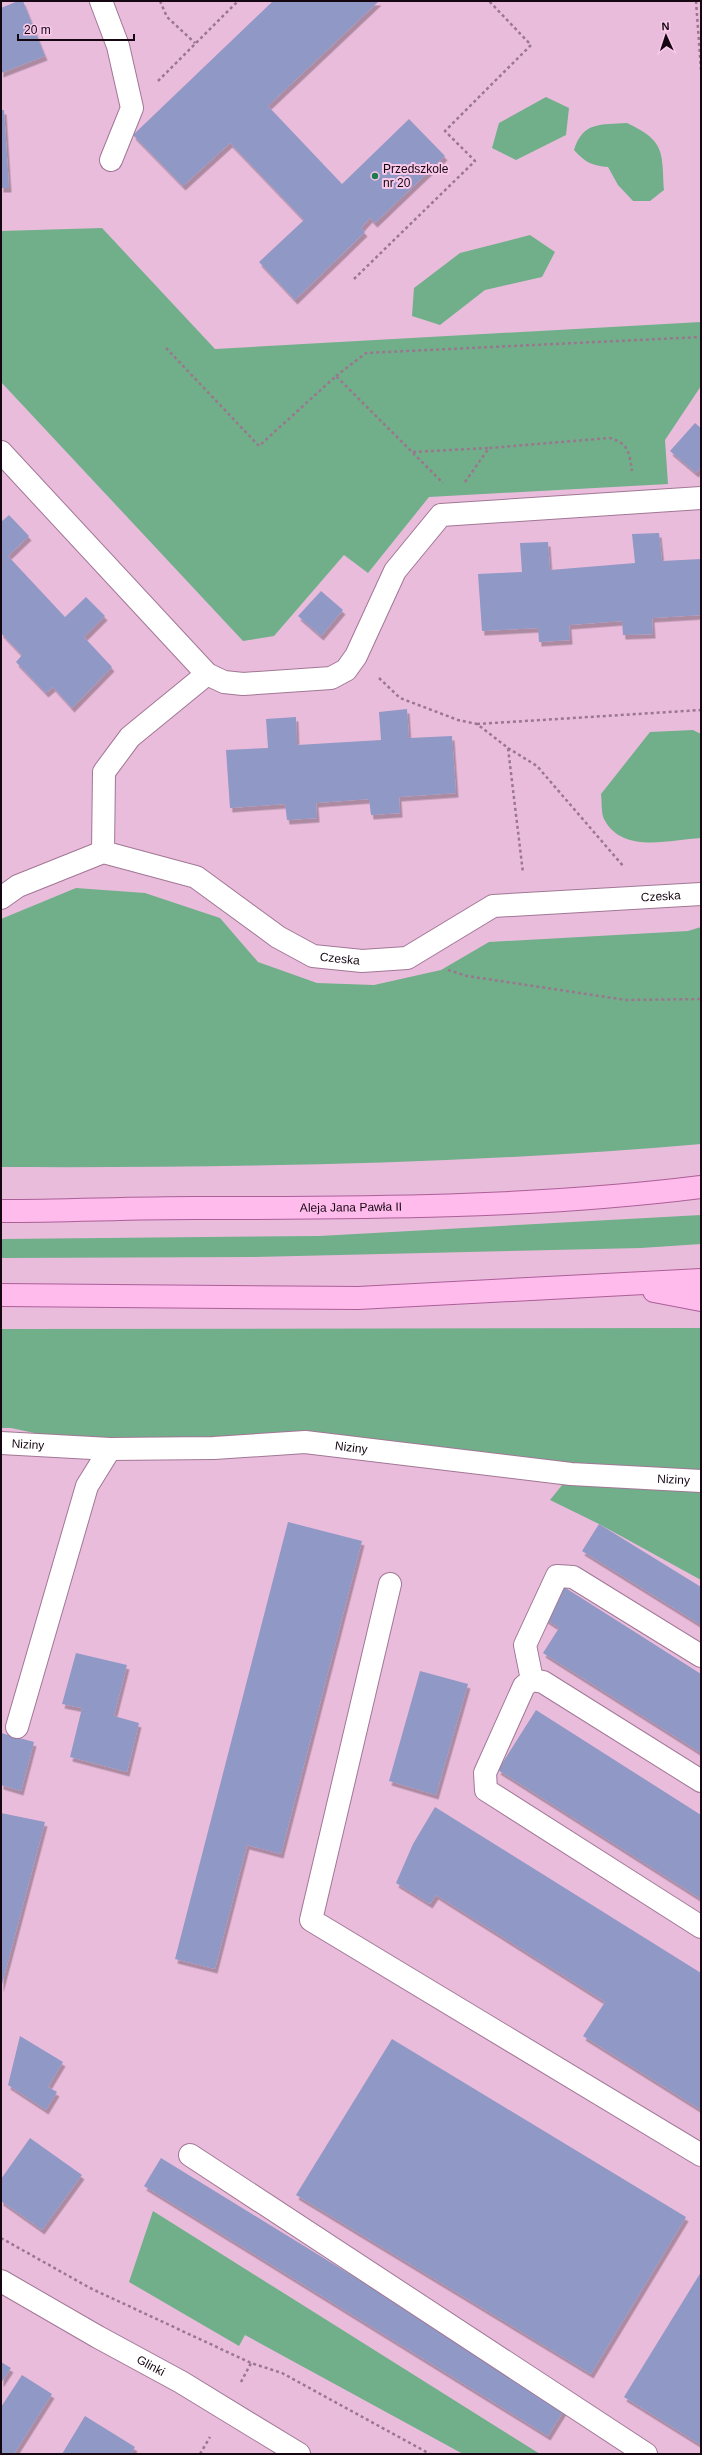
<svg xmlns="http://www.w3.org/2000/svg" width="702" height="2455" viewBox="0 0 702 2455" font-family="Helvetica,sans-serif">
<defs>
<filter id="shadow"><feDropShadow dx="2.5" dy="4.5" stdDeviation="0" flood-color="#0004"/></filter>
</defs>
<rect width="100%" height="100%" fill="#eabcdc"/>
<path fill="#70af8a" d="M546 97 569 108 566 135 516 160 492 148 499 123Z
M627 123C665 141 662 151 664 190L650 201H633L618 185 608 167C592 166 585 162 574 150 583 121 601 125 627 123Z
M102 228 215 349 701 322V386L665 440 668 484 429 497 368 573 344 555 274 636 243 641 1 382V231Z
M530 235 555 252 542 277 485 290 440 325 412 316 414 288 460 253Z
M693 730 701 734V838C669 840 622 854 604 819 601 813 602 801 601 794L650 732Z
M76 888 145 893 220 918 258 962 317 983 374 985 441 970 489 942 688 931 701 927V1144C469 1164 234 1168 1 1167V919Z
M701 1215V1244L641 1248 253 1257 1 1258V1239L319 1236Z
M701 1328V1580L599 1524 550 1500 571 1474 305 1442 110 1449 11 1428H1V1329Z
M153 2211 540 2454H463L245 2335 239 2346 129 2282Z"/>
<path fill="#9098c5" filter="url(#shadow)" d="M18 1H23L45 56 1 73V8Z
M273 1H379L268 106 342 184 409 119 445 156 375 223 370 218 361 228 365 232 295 300 259 262 304 220 230 143 183 186 133 135Z
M1 110H4L9 188H1Z
M695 423 701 428V467L696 473 670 451Z
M9 515 29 536 8 556 65 617 86 597 105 616 84 637 112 667 72 708 53 687 46 693 16 662 22 655 1 633V522Z
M659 533 662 561 701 559V615L652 618 653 634 623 635 622 621 569 625 570 640 539 642 538 628 482 631 478 574 522 572 520 543 548 542 550 570 635 563 632 534Z
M321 591 343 610 321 636 298 616Z
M407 709 409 738 452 736 456 793 399 797 400 813 371 815 369 799 316 803 317 818 287 820 285 804 230 808 226 750 268 748 266 719 296 717 297 745 381 740 379 712Z
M288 1522 362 1541 281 1854 247 1845 215 1969 175 1959Z
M599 1524 701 1587V1625L582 1551Z
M564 1587 701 1674V1753L543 1653 559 1628 544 1618Z
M76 1653 127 1665 114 1716 139 1723 127 1772 70 1757 82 1708 62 1704Z
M420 1671 468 1684 436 1795 389 1781Z
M536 1710 701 1815V1899L498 1770Z
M1 1733 34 1742 21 1791 1 1785Z
M435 1807 701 1973V2110L583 2036 605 2002 436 1895 430 1904 396 1883 413 1844Z
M1 1813 45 1822 1 1988Z
M20 2036 63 2062 48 2087 57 2092 46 2110 8 2085Z
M392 2039 686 2217 591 2374 296 2195Z
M30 2138 82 2175 42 2230 1 2201V2179Z
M161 2158 566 2407 548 2436 144 2186Z
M701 2272V2445L624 2397Z
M1 2362 11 2368 1 2383Z
M22 2375 52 2394 14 2454H1V2407Z
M85 2416 135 2447 131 2454H62Z"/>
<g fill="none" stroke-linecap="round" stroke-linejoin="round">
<defs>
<g id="minor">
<path d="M101 1 118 46 132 108 111 160"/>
<path d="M1 452 207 674"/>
<path d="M103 852 104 772 130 737 207 674 224 682 243 684 331 678 346 670 356 656 395 571 441 515 701 498"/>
<path id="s1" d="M1 898 18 886 103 852 196 877 278 937 313 956 362 961 407 958 493 906 701 894"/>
<path id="s2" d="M1 1443 110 1449 214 1448 305 1442 571 1474 701 1481"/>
<path d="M390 1584 311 1920 701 2155"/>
<path d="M532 1680 525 1645 557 1576 573 1577 701 1656"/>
<path d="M17 1727 87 1486 110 1449"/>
<path d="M701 1781 543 1682 532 1680 524 1686 485 1773 486 1790 701 1927"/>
<path d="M190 2155 646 2454"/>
<path id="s3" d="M1 2281 98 2337 181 2382 299 2454"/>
</g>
<g id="major">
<path id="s4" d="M1 1211C66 1211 130 1208 195 1208 364 1208 533 1208 701 1187"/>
<path d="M654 1291 701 1300"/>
<path d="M1 1295 358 1298 701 1280"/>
</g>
</defs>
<use href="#minor" stroke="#a17795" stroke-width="24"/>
<use href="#major" stroke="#ac5e98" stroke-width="24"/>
<path stroke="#9a778f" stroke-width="2.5" stroke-dasharray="3 3" stroke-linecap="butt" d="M160 1 167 17 195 43
M696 1 701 70
M158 81 238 1
M354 279 475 161 445 131 531 45 489 1
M166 348 259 446 336 376 443 483
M336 376 366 353 701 337
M413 452 488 448
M465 482 489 448 610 438C629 444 629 452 632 471
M379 678 400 698 458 720 477 724 508 748 523 873
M477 724 701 710
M508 748 537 766 624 867
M448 970 467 976 626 1000 701 999
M1 2238 90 2288 251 2363 282 2373 430 2454
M241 2382 251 2363
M200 2454 210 2437"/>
<use href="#minor" stroke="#fff" stroke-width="22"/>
<use href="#major" stroke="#febbec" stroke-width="22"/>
</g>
<circle fill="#217a4f" stroke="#f8c9e9" stroke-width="1.5" cx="375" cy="176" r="4"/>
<g text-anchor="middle" stroke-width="4" stroke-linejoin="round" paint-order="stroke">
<g font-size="12" fill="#150611" stroke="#f8c9e9" text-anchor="start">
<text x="383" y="173">Przedszkole<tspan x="383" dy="14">nr 20</tspan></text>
</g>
<g font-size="12" fill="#150611" stroke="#f8c9e9">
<text dy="4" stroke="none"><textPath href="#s1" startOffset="713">Czeska</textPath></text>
<text dy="4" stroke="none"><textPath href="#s1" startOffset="377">Czeska</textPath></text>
<text dy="4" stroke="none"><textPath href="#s4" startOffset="350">Aleja Jana Pawła II</textPath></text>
<text dy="4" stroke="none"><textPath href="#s2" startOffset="27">Niziny</textPath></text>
<text dy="4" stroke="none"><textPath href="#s2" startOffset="351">Niziny</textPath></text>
<text dy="4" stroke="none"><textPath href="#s2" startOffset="675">Niziny</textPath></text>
<text dy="4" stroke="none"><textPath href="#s3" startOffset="172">Glinki</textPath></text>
</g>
</g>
<rect width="702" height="2455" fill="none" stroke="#150611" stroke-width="4"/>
<g transform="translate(666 36) rotate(357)" stroke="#f8c9e9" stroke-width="3" paint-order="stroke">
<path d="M0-3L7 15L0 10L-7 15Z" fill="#150611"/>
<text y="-6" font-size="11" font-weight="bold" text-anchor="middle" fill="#150611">N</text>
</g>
<path d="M18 34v6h116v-6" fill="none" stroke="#150611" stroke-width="2"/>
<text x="24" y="34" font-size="12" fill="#150611" stroke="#f8c9e9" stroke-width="3" paint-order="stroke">20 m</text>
</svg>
